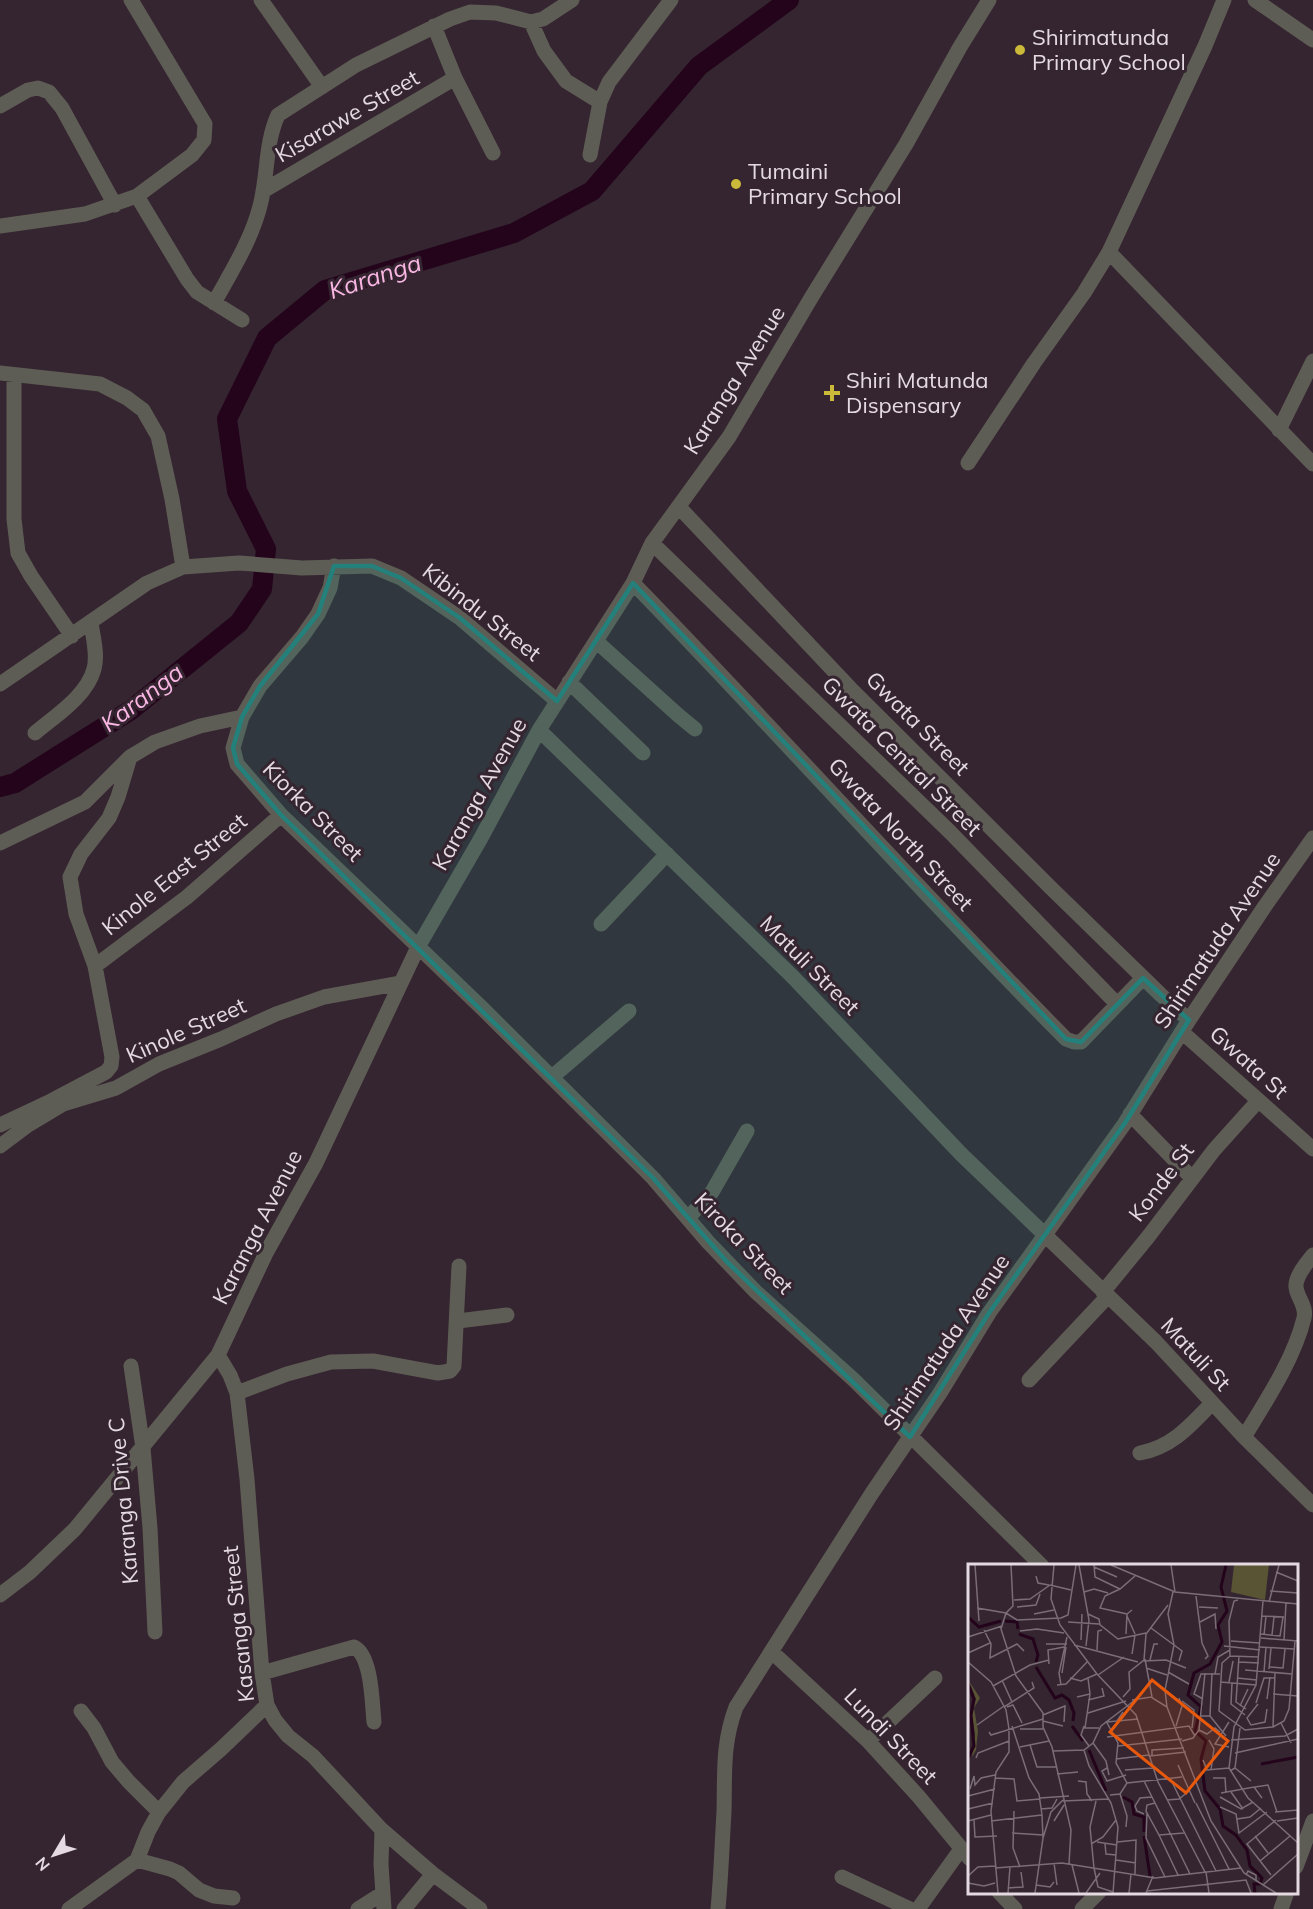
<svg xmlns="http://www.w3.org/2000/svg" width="1313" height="1909" viewBox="0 0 1313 1909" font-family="Mulish,sans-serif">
<rect width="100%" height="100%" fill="#352530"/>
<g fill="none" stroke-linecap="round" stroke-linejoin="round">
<path stroke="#23041b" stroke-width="20" d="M0 787 15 783 131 710 239 623 262 589 266 549 237 491 227 419 267 338 325 290 514 233 592 191 699 66 789 0"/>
<path stroke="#5e5d55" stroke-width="15" d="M261 0 322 87
M1255 0 1313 40
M531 22 544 51 566 81 600 102
M434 26 455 78 493 153
M0 106 28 90 38 88 49 92 62 108 115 205
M590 155 600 102 609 82 671 0
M263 191 455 78
M137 196 187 279 197 292 242 320
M0 226 85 214 137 196 192 155 204 140 205 124 131 0
M1109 252 1313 464
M214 303C231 272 251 241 260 206 268 176 265 143 278 115L356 65 450 19 470 12 496 13 531 22 543 19 572 0
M0 373 100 384 127 398 143 410 158 436 172 499 183 567
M14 376V519L18 553 31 576 72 636
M1279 430 1313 361
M968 463 1034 363 1084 293 1109 252 1205 46 1224 0
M679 507 850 688 1051 888 1161 995 1189 1020
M652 543 950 832 1117 1004
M334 566 330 588 318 614 302 637 260 686 242 717 233 748 237 764 281 815 483 1009 653 1178 708 1242 756 1292 854 1380 1042 1566
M633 583C779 733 918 890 1066 1039L1074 1042H1081L1143 978
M596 641 678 715 695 729
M569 682 643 753
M0 684 147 583 183 567 239 563 302 568 372 566 401 578 460 618 557 701
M539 730 793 977 961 1154 1156 1342 1244 1437 1313 1505
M35 733C55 716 87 696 94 669 98 655 93 637 91 623
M0 843 85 802 130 757 155 742 200 726 242 717
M601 924 667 854
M95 966 187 897 281 815
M1182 1032 1313 1149
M552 1077 629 1011
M1130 1114 1192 1178
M0 1125 51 1101 106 1072 111 1066 112 1057 95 966 76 914 70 877 81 854 109 818 118 797 130 757
M0 1146 28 1125 63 1104 116 1088 159 1064 221 1039 276 1014 324 997 401 983
M688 1218 712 1192 747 1131
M1103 1292 1148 1237 1214 1150 1258 1101
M458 1321 507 1315
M218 1355 230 1375 237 1393 247 1479 262 1673 267 1705 275 1720 288 1736 313 1756 382 1830 433 1874 480 1909
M131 1366 143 1448 150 1528 155 1632
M1029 1380 1108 1296
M237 1393 287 1374 331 1362 373 1361 438 1373 450 1371 454 1366 459 1266
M1244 1437C1266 1401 1294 1359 1304 1318 1307 1306 1297 1298 1296 1287 1295 1276 1307 1263 1313 1255
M1140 1453C1172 1447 1190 1426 1212 1403
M0 1595 30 1572 75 1529 218 1355 266 1253 316 1163 418 947 481 838 539 730 633 583 652 543 729 437 811 298 906 144 960 47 989 0
M772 1652 868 1741 919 1797 970 1859
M262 1673 354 1647C372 1656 372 1703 374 1722
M81 1711 94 1728 112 1762 129 1782 159 1812
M868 1741 935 1678
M382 1830 381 1864 384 1909
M137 1860 170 1869 179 1873 199 1890 214 1896 233 1898
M1296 1867 1313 1821
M842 1877 910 1909
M999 1892 1015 1909
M69 1909 137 1860 148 1832 159 1812 183 1782 221 1749 267 1705
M358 1909 383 1893
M404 1909 433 1874
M718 1909C721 1877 722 1844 724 1812 725 1774 722 1744 736 1707L872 1493 940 1393 989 1313 1125 1123 1189 1020 1265 906 1313 838
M918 1909 961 1849
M1082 1909 1099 1892
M1281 1909 1287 1892"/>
</g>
<path fill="#24807a" fill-opacity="0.2" stroke="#24807a" stroke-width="4.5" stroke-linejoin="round" d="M334 566H372L401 578 460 618 557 701 633 583 1066 1039 1081 1042 1143 978 1189 1020 1125 1123 989 1313 910 1437 727 1262 653 1178 281 815 237 764 233 748 242 717 260 686 318 614Z"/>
<g fill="#cbba39" stroke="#352530" stroke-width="2">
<circle cx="1020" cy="50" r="6"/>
<circle cx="736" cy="184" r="6"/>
<path d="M829 384h6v6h6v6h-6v6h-6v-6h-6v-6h6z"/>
</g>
<g text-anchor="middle" stroke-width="6" stroke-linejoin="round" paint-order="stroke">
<g font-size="22" fill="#e5dae1" stroke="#352530" text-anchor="start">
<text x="1032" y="45">Shirimatunda<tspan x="1032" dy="25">Primary School</tspan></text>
<text x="748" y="179">Tumaini<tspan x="748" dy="25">Primary School</tspan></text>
<text x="846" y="388">Shiri Matunda<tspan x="846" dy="25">Dispensary</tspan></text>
</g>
<g font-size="22" fill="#e5dae1" stroke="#352530">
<text transform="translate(347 116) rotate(-30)" y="8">Kisarawe Street</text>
<text transform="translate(734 380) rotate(-58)" y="8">Karanga Avenue</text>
<text transform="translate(482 612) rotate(38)" y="8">Kibindu Street</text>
<text transform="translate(918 723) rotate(45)" y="8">Gwata Street</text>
<text transform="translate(902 756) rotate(45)" y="8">Gwata Central Street</text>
<text transform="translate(479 794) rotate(-61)" y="8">Karanga Avenue</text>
<text transform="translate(313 811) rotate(45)" y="8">Kiorka Street</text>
<text transform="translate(901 834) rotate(47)" y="8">Gwata North Street</text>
<text transform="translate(174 874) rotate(-39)" y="8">Kinole East Street</text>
<text transform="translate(1217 940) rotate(-56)" y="8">Shirimatuda Avenue</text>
<text transform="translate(810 965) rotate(45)" y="8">Matuli Street</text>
<text transform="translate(186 1030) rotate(-24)" y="8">Kinole Street</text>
<text transform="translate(1249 1062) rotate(42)" y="8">Gwata St</text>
<text transform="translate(1161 1182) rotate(-53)" y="8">Konde St</text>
<text transform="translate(257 1227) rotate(-63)" y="8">Karanga Avenue</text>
<text transform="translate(744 1243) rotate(46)" y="8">Kiroka Street</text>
<text transform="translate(946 1342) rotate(-56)" y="8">Shirimatuda Avenue</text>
<text transform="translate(1196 1354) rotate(47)" y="8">Matuli St</text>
<text transform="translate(123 1501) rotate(-95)" y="8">Karanga Drive C</text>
<text transform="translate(238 1624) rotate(-96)" y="8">Kasanga Street</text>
<text transform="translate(891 1736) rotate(46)" y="8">Lundi Street</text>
</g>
<g font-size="24" font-style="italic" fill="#fab7e4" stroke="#352530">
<text transform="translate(375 277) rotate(-18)" y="8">Karanga</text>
<text transform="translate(142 698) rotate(-37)" y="8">Karanga</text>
</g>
</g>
<g transform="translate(968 1564)">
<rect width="330" height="330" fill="#352530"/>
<path d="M266 1H301L297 36 263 28ZM1 117 12 134 6 144 10 167 8 186 4 193 7 170 4 151 8 135Z" fill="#585434"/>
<path fill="none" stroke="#23041b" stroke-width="3" d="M258 1 253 23 259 47 250 61 254 78 242 100 226 109 220 131 233 143 227 167 238 177 233 195 237 227 252 245 255 262 268 271 279 286 282 302 294 314 292 320H286L287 329M0 53 11 63 33 57M37 57 49 58 50 65M51 70 65 75 70 91 68 98M68 103 87 134 94 131 101 136 106 149 105 157M0 120 6 135 3 151 6 182 0 194M104 162 115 177M121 186 138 227M293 200 330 193M155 233 164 238 166 250 176 253V268M176 272 182 312"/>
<path fill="none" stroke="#7b6d77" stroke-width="1.5" d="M7 1 11 57M43 1 45 42 38 49 33 65 48 112 75 149V163L84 183 103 266 101 300M86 1 83 35 92 61 129 110 168 151 190 218 237 308M111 1 121 56 118 82M126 1 127 13 152 25 167 12M143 1 207 28 330 40M203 1 207 28M126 3 149 13M308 8 330 17M68 12 70 19 81 21M82 21 103 26M152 25 137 32 132 44 159 50M302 27 330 29M116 28 126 25 140 29M205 28 200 50 206 81 197 126 199 143 243 257 276 309 308 329M228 32 234 79 240 92 237 95M46 36 62 35 82 21M295 37 288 121 266 163 261 204 280 234 330 279M301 38 311 1M49 43 68 41 72 30M231 43 250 44M9 44 38 49 49 56 93 54 100 51 108 1M66 50 86 46M120 50 131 55 132 61M159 52 167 70M294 52 316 53M100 58 131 60 150 75 178 69M232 58 247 50 248 65M183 64 206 81M16 66 23 80 22 94 49 80 56 87M52 67 69 65 96 69M158 70 159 50 164 46M293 70 312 72 315 53M296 71 298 52M304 71 306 53M0 73 34 62M293 74 330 77M113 76 114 50M316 76 318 39M263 77 292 79M78 80H99M106 81 170 98M206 81 214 87 211 97M256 82 292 86M292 83 326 85M129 86 130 67 134 66M0 89 22 79M164 90 167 71M262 92 261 57 266 37 270 36M271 92 268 138 278 145M291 93 262 92 254 99 251 147 277 166 305 163 316 157 321 145 327 77M177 95 184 133M182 96 186 80H190M176 97 198 96 218 104M0 98 23 118 38 146 41 165V188L28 208 23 247 30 329M271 98 291 99M81 100 80 86 96 83M302 103 315 104 317 85M178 104 199 111M301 105 303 84M277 106 324 110M200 108 221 120M296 108 298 83M94 109 98 83M247 110 250 93 262 86M130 111 156 93M102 114 113 117 129 110M269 114 289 116M34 116 44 138M252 118 288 121M261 118 265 97M264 119 263 140 277 151M89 121 98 120 120 97M93 121 91 109 99 73M25 122 62 101 81 96M122 130 117 164H131M305 130 330 132M109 133 122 130 120 114M155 133 162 125 161 108 176 96 178 70 200 41M235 135 226 130 233 110H252M299 135 302 113M120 136 136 132 134 124M164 136 183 133 199 143M214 137 226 146 224 164M288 139 296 114H307M290 140 279 154 283 161 297 158 299 145M272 142 280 125M36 143 66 124 64 118M39 143 45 141 54 159M120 149 158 137M75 151 97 142 96 158M233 152H242L244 109M242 152 258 172M75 157 95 162M138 157 150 179 148 199 159 219M149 157 170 155M139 158 149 157 155 148M261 158 247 180 261 183M313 159 323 179M9 161 36 142M44 162 61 214 71 230 74 251 75 274 67 329M116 162 113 171 121 182M208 162 214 142 211 134M305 163 307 109M52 165H75M231 166 239 170 247 164 252 168M21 168 23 171 75 155M139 173 221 162 227 172M241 176 246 185 243 206M263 176 317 172 330 165M214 177 225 174 231 166 237 109M125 179 138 197 141 211M62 181 69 203H88M150 182 214 175M52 183 81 177M116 186 121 202 143 239 150 263 145 329M85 187 116 186 125 179 133 162 167 136M267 189 330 175M184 191V186L216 184M182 192 218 188M8 194 10 189 41 177M148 195 181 191M235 196 239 206 261 204M210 201 227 239M139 204 134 207 139 217 158 211M267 204 283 217M157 206 185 204M262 207 267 204 272 164M89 210 110 208M27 214 46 215 49 237 72 235M202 214 248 307M245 214H257L258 229M110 217 118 218 119 230 124 237M176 217 203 271M287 223 300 221 309 248M2 225 6 212 7 221 13 214 27 211M263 228 275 245M253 229 286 223 294 234M152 230 159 252 158 263M142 231 152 230 159 219 214 213M0 232 27 225M252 233 273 245 285 238M72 234 101 232M199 236 211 235 221 227M95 237 141 235M187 239 179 241 178 247 191 271 216 269M228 239 261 305M252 243 268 250 271 269 299 248M0 245 25 239M73 245 84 244 89 235M46 247 45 284 52 303M307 248 330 246M179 249 178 274 197 313M176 250 169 247 167 242 172 234 184 233M269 255 282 253 293 244M6 256 7 273 29 272M0 257 23 251M23 257 74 251M86 257 96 241M309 257 330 254M44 269 75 271M191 271 210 311M203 271 222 310M287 272 300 289M75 274 83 248 95 236M129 278 149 281M149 278 168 276 167 310M123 280 135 273 148 256M137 280 138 290 148 291M148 296 168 299M292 297 322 272M86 299 89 321M104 301 111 329M27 304 94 299 187 314 273 304M126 304 122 263 128 237M126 304 130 323 145 328M238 308 241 329M278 311 280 307 288 311V317M303 311 279 280 308 256M0 312 10 303 27 302M0 319 16 322 27 319M68 321 82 323 86 318M295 321 330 290M40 324 55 323 53 308M179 327 278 316 283 329M40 329 42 303M118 329 132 309M161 329 163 310M178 329 185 312"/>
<path fill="#e8590c" fill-opacity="0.15" stroke="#e8590c" stroke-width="3" d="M184 116 260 177 218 229 142 168Z"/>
<rect width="330" height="330" fill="none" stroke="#e5dae1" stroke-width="3"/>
</g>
<g transform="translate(54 1855) rotate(231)" stroke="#352530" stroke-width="4.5" paint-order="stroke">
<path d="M0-4.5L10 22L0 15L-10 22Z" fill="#e5dae1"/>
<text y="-9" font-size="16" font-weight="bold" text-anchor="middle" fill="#e5dae1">N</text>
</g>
</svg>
